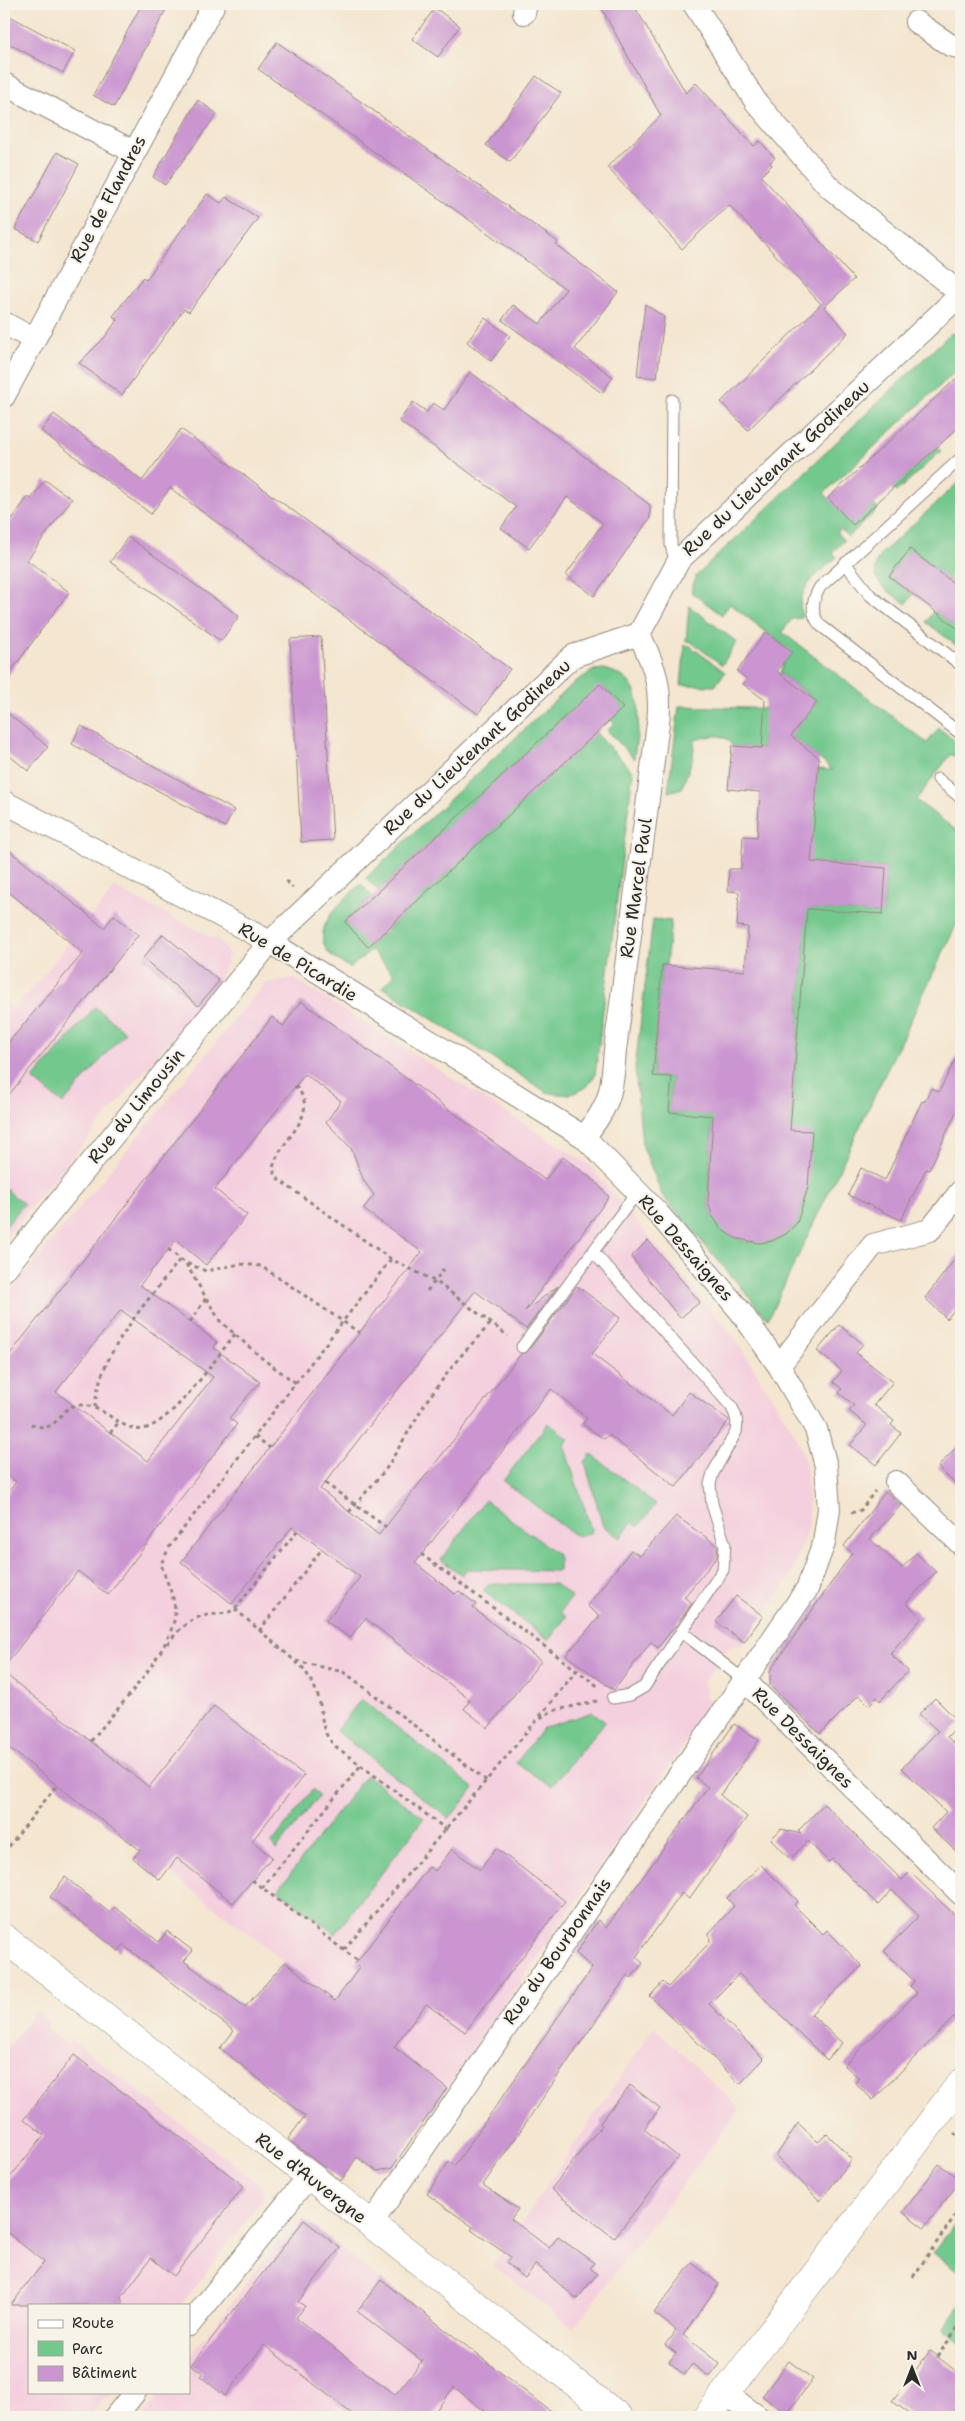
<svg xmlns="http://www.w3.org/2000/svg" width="965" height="2421" viewBox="0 0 965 2421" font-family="'Shantell Sans',sans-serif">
<rect width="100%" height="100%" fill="#f7f3e8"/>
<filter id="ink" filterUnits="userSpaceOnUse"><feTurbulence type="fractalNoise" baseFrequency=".02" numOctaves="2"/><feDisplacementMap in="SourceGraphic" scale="10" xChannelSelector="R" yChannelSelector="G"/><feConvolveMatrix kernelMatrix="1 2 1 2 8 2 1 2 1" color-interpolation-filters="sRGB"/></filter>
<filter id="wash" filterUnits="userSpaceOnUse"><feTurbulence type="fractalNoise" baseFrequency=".0096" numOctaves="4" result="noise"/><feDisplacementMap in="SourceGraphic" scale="20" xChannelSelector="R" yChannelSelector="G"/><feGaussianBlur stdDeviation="1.12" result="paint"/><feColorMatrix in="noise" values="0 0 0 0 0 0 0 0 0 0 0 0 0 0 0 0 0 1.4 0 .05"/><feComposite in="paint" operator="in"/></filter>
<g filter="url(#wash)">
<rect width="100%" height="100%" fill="#f4e6d0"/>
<path fill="#f4cfde" d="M115 888 221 942 229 955 219 981 4 1239V1007L7 1004 15 1009Z
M293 978 588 1164 736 1340 785 1418 798 1440 806 1464 809 1521 792 1574 742 1646H730L702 1684 706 1688 705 1697 713 1703 447 2088 4 1744V1299L265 983Z
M36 2012 50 2023 46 2028 67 2045 72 2040 262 2186 263 2198 181 2305H29V2392H114L108 2400 105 2397 89 2417H4V2051Z
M654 2027 740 2109 573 2328 493 2265Z
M298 2216 304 2220 558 2417H143L162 2392H189V2358Z"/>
<path fill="#72c88d" stroke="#4e7a5c" d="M961 333V369L955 372 824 493 828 498 874 505 878 509 848 537 841 529 837 533 844 541 832 552 837 557C818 574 794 589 802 618L792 619 782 632 927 743 939 728 961 746V761L951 754 916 800 961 834V915L768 1319 662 1195 642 1144 635 1068 653 919 671 921 666 965H662L653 1076 672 1077 669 1112 733 1117 712 1125 708 1201 713 1217 735 1238 747 1242 772 1241 786 1234 797 1223 808 1187 790 1130 805 939 785 907 883 914 886 868 789 860 818 769 833 770 794 738 764 728 762 748 732 746C724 730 709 737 695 740L693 757 682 788 668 792 679 706 782 709 800 723 817 702 780 673 783 665 781 657 787 648 730 604 722 615 691 592 696 576 950 334Z
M937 447 941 451 896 492 892 488Z
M961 480V589L910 549 889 576 913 594 906 604C888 590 865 581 880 555Z
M689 606 737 642 722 665 690 641H686Z
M934 611 961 631V649L926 622Z
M685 645 690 646 725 672 715 686 681 685Z
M604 669C651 680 638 722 634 759L607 730 614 724 611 720 623 708 601 685 574 710 633 772 595 1075C584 1095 568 1097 546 1092L382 987 394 975 371 950 350 968C343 963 333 959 328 952 309 926 345 899 361 884L372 896 345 922 369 947 588 740 566 716 378 891 366 878 575 682 594 670Z
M95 1007 125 1032 63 1104 33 1079Z
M4 1188 24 1204 4 1229Z
M548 1423 569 1439 564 1445 592 1532 580 1536 573 1534 503 1481Z
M591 1454 656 1504 638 1527 632 1522 620 1538 603 1526 585 1462Z
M485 1500 556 1553 559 1559V1571L467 1569 462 1575 441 1560Z
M489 1584H555L572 1597 560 1612 566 1617 549 1640 483 1591Z
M361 1699 474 1788 449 1819 336 1731Z
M593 1712 605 1722 552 1786 516 1763 543 1728Z
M366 1775 424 1818 335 1934 278 1890Z
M313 1789 319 1796 276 1850 272 1843Z
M961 2216V2273L933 2253Z
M961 2304V2343L943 2329Z"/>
<g id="blocks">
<path fill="#ca95d0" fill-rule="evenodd" d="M142 4H169L114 107 93 95Z
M599 4H633L686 93 696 83 754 146 760 141 775 158 770 162 772 165 761 176 854 279 824 307 848 333 748 430 721 402 821 304 729 205 682 249 607 167 661 116Z
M435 8 460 26 438 57 412 39Z
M4 13 75 51 63 73 4 41Z
M277 42 558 242 556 245 618 292 575 349 613 377 602 393 502 320 513 305 540 324 566 289 258 69Z
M536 76 561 93 510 162 486 145Z
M198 100 217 114 165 185 153 177Z
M57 152 79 164 38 241 15 229Z
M207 194 221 203 226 197 258 218 189 312 184 309 122 395 79 363 105 337 117 320 113 316 143 277 146 280Z
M645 304 664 317 657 378 637 376Z
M485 318 510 336 491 361 467 342Z
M470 372 650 505V518L594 596 566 575 603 523 567 497 529 548 501 528 516 507 399 421 413 402 427 412 433 403 444 410Z
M961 374V425L853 525 828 498Z
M54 414 142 481 181 429 510 669 478 714 170 488 151 514 41 431Z
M45 480 72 499 27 560 69 592 4 681V530L28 497 31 499Z
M128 537 239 616 221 641 110 562Z
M910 549 961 589V631L889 576Z
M766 632 792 652 777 671 817 702 791 736 819 758 811 862 886 868 883 914 807 909 790 1130 812 1131 808 1187 797 1223 786 1234 772 1241 759 1243 735 1238 722 1230 713 1217 708 1201 713 1116 669 1112 672 1077 653 1076 662 965 745 971 748 927 737 926 739 892 728 891 729 869H741L743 836 757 837 760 792 728 789 732 746 762 748 765 700 743 684 747 679 737 671Z
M321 637 333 840 301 842 290 639Z
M600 684 623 708 368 947 345 922Z
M4 710 48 747 28 771 4 751Z
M81 726 234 810 225 827 72 744Z
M4 846 104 928 114 915 138 935 4 1101V1048L83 953 4 888Z
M163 934 219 981 198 1006 143 958Z
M301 1001 545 1180 563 1157 596 1182 609 1197 525 1311 558 1286 526 1329 475 1291 320 1489 379 1535 521 1354 528 1351 577 1286 620 1318 592 1354 672 1415 689 1392 729 1420 676 1487 609 1435 604 1439 583 1424 587 1418 551 1389 415 1563 455 1594 459 1591 476 1604 473 1608 541 1661 488 1728 464 1709 470 1700 365 1618 350 1638 326 1621 360 1577 292 1527 232 1604 181 1562 422 1252 363 1209 374 1195 364 1181 351 1148 326 1122 341 1101 305 1074 215 1189 247 1215 206 1265 176 1240 140 1285 217 1342 214 1348 260 1382 229 1418 237 1424 108 1595 78 1571 4 1667V1498L16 1482 4 1472V1362L272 1017 283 1026ZM121 1310 213 1377 148 1461 56 1392Z
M961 1048V1102L929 1170 926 1169 901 1220 848 1195 861 1168 885 1180 922 1101 924 1102 931 1088 939 1092Z
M648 1240 700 1302 680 1318 631 1257Z
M961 1251V1301L947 1319 925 1298Z
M839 1325 863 1344 856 1353 893 1382 874 1405 894 1421 891 1425 901 1433 876 1465 850 1445 867 1425 849 1411 854 1405 839 1393 842 1389 833 1382 842 1371 817 1351Z
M961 1442V1490L938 1467Z
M886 1491 901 1505 870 1539 902 1568 916 1553 936 1572 906 1603 922 1618 890 1653 908 1671 880 1701 877 1697 869 1705 859 1695 820 1734 770 1686V1671L852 1553 844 1546Z
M676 1516 717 1545V1557L684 1597 692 1603 683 1616 658 1648 651 1642 614 1690 566 1655 600 1616 587 1606 631 1550 640 1556Z
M736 1596 763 1616 744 1642 716 1622Z
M4 1673 149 1787 214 1706 304 1775 252 1841 272 1857 233 1903 177 1858 160 1880 133 1858 140 1850 4 1744Z
M935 1698 960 1723 947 1737 961 1750V1856L931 1828 946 1812 902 1768 938 1731 919 1714Z
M734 1724 759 1740 720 1795 747 1817 689 1899 682 1893 636 1957 643 1963 631 1978 628 1974 483 2185 518 2209 511 2219 549 2248 558 2237 594 2263 590 2268 597 2274 577 2299 536 2264 525 2278 506 2263 511 2257 471 2230 473 2227 427 2194 449 2162 455 2165 592 1968 576 1953 598 1920 606 1928 708 1787 696 1778Z
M824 1804 902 1880 910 1872 961 1921V2010L873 2100 855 2083 859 2078 844 2065 917 1993 910 1986 914 1981 884 1951 919 1916 892 1890 878 1905 832 1859 829 1862 808 1841 790 1859 771 1839 781 1829 801 1834 798 1831Z
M496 1848 565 1901 465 2032 426 2004 394 2047 447 2088 392 2168 377 2171 357 2157 341 2181 288 2139 305 2116 220 2048 234 2031 123 1945 119 1951 50 1897 65 1877 110 1913 115 1907 159 1942 167 1931 193 1951 184 1961 245 2007 285 1962 335 2001 359 1968 355 1964 429 1867 435 1871 452 1849 480 1870Z
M761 1865 798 1901 794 1905 823 1934 827 1930 862 1966 811 2014 842 2043 827 2060 739 1974 709 2004 764 2059 740 2084 650 1996 663 1982 668 1987 710 1942 709 1933 734 1906 727 1898Z
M74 2055 244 2186 174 2276 151 2258 122 2297V2305H11L44 2262 4 2230V2185L44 2135 24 2119Z
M630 2085 660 2108 644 2129 678 2157 614 2238 551 2189 602 2125 600 2123Z
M798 2123 818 2142 827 2134 852 2159 820 2201 776 2156Z
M939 2164 961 2180 924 2228 903 2212Z
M304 2220 340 2248 298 2302 305 2306 296 2318 395 2395 422 2361 357 2311 381 2280 558 2417H492L454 2387 431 2417H356L264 2345 225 2396 200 2376 203 2373 191 2365Z
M692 2263 719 2284 683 2335 720 2364 710 2377 692 2364 684 2375 669 2362 676 2353 665 2345 676 2330 654 2313Z
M930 2351 961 2375V2417H914L892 2401Z
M789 2361 813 2379 787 2414 762 2396Z"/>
</g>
</g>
<g filter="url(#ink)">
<use href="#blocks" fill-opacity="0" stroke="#90887e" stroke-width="1"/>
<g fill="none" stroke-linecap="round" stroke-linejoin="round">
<defs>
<path id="service" d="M672 400 671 545 673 553 679 560
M961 458 820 587C812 600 810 613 820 625L961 734
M845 563 870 595 961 665
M938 779 961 798
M594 1253 731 1406C736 1415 738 1421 736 1432L713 1473 710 1484 712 1504 725 1545 723 1570 644 1687 630 1695 613 1698
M522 1347 638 1191
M682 1632 744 1680"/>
<path id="minor" d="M694 4 756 102 829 187 961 294
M524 13 526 4
M916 22 950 45 961 48
M4 84 134 152
M4 323 33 339
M4 396 214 4
M4 802 270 942 584 1137 657 1212 741 1312 779 1366 816 1429 826 1466 829 1509 824 1543 807 1589 371 2224
M584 1137C611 1104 612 1091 615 1050L658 723C662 687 655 667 639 634
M4 1270 270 942 564 664 573 656 639 634 679 560 961 294
M779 1366 873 1245 930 1230 961 1191
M896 1482 961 1544
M744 1680 961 1894
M189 2325 309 2176
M725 2393 758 2417
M115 2417 135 2392"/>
<path id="secondary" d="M4 1938 619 2417"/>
<path id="primary" d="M707 2417 961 2083"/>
</defs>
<use href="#service" stroke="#90887e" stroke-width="13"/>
<use href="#minor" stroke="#90887e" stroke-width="24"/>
<use href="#secondary" stroke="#90887e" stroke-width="29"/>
<use href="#primary" stroke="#90887e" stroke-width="29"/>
<path stroke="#90887e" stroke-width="3" stroke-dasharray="4 4" stroke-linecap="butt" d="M286 881 293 888
M295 1086C325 1115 275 1142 273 1170L279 1180 391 1259 438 1283 508 1336
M168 1249 184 1262 206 1271 240 1264 261 1266 360 1333
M186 1264 220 1321 264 1360 296 1383
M427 1291 444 1269
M190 1322 206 1298
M95 1407C99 1351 148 1302 180 1259
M31 1424C61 1437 56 1405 80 1405 102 1405 115 1424 135 1429 165 1436 217 1356 235 1334
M110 1433 119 1422
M255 1436 270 1448
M325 1483 386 1527
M349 1512 386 1469 428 1399 458 1359 491 1323
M851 1513 861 1510 875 1491
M421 1554 599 1687
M235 1609 303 1668C310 1678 316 1688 319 1700 324 1720 319 1729 335 1746L447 1830
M259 1631 322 1549
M167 1644C179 1630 189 1617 208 1615 218 1613 226 1615 235 1609L297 1531
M296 1661 343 1672 352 1678 487 1781
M540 1716 580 1666
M91 1741C114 1712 175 1648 175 1612 175 1596 165 1579 161 1564L170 1546 391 1259
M4 1853 57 1785
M252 1880 358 1961
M262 1888 361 1765
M344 1950 537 1720 552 1711 597 1701
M954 2133 961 2140
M913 2277 961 2207
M937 2357 961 2323"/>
<use href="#service" stroke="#fff" stroke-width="11"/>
<use href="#minor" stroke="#fff" stroke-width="22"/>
<use href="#secondary" stroke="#fff" stroke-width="28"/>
<use href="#primary" stroke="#fff" stroke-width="28"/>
</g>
</g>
<g text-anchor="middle" stroke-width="4" stroke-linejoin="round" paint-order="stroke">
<g font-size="18" fill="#2b2b2b" stroke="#f7f3e8">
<text transform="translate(108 199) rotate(-62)" y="6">Rue de Flandres</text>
<text transform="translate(776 468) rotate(-43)" y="6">Rue du Lieutenant Godineau</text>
<text transform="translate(477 747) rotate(-43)" y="6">Rue du Lieutenant Godineau</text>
<text transform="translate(636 888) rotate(-82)" y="6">Rue Marcel Paul</text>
<text transform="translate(298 962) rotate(31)" y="6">Rue de Picardie</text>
<text transform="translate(136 1106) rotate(-51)" y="6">Rue du Limousin</text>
<text transform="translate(686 1248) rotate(49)" y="6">Rue Dessaignes</text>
<text transform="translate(803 1738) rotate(45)" y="6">Rue Dessaignes</text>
<text transform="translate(557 1951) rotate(-55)" y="6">Rue du Bourbonnais</text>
<text transform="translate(311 2178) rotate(38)" y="6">Rue d'Auvergne</text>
</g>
</g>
<rect width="965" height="2421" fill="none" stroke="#f7f3e8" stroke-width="20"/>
<rect x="28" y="2304" width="162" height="90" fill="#f7f3e8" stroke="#a5a39c"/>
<rect x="38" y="2320" width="25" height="8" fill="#ffffff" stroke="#a5a39c"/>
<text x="72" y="2328" font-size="15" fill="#2b2b2b">Route</text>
<rect x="38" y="2341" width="25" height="15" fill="#72c88d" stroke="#a5a39c"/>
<text x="72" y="2354" font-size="15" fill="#2b2b2b">Parc</text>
<rect x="38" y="2366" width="25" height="15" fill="#ca95d0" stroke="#a5a39c"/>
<text x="72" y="2378" font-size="15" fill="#2b2b2b">Bâtiment</text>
<g transform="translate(912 2368)" stroke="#f7f3e8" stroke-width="4" paint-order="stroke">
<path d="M0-4L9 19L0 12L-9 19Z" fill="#2b2b2b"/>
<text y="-8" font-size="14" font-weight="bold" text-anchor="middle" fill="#2b2b2b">N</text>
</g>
</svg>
